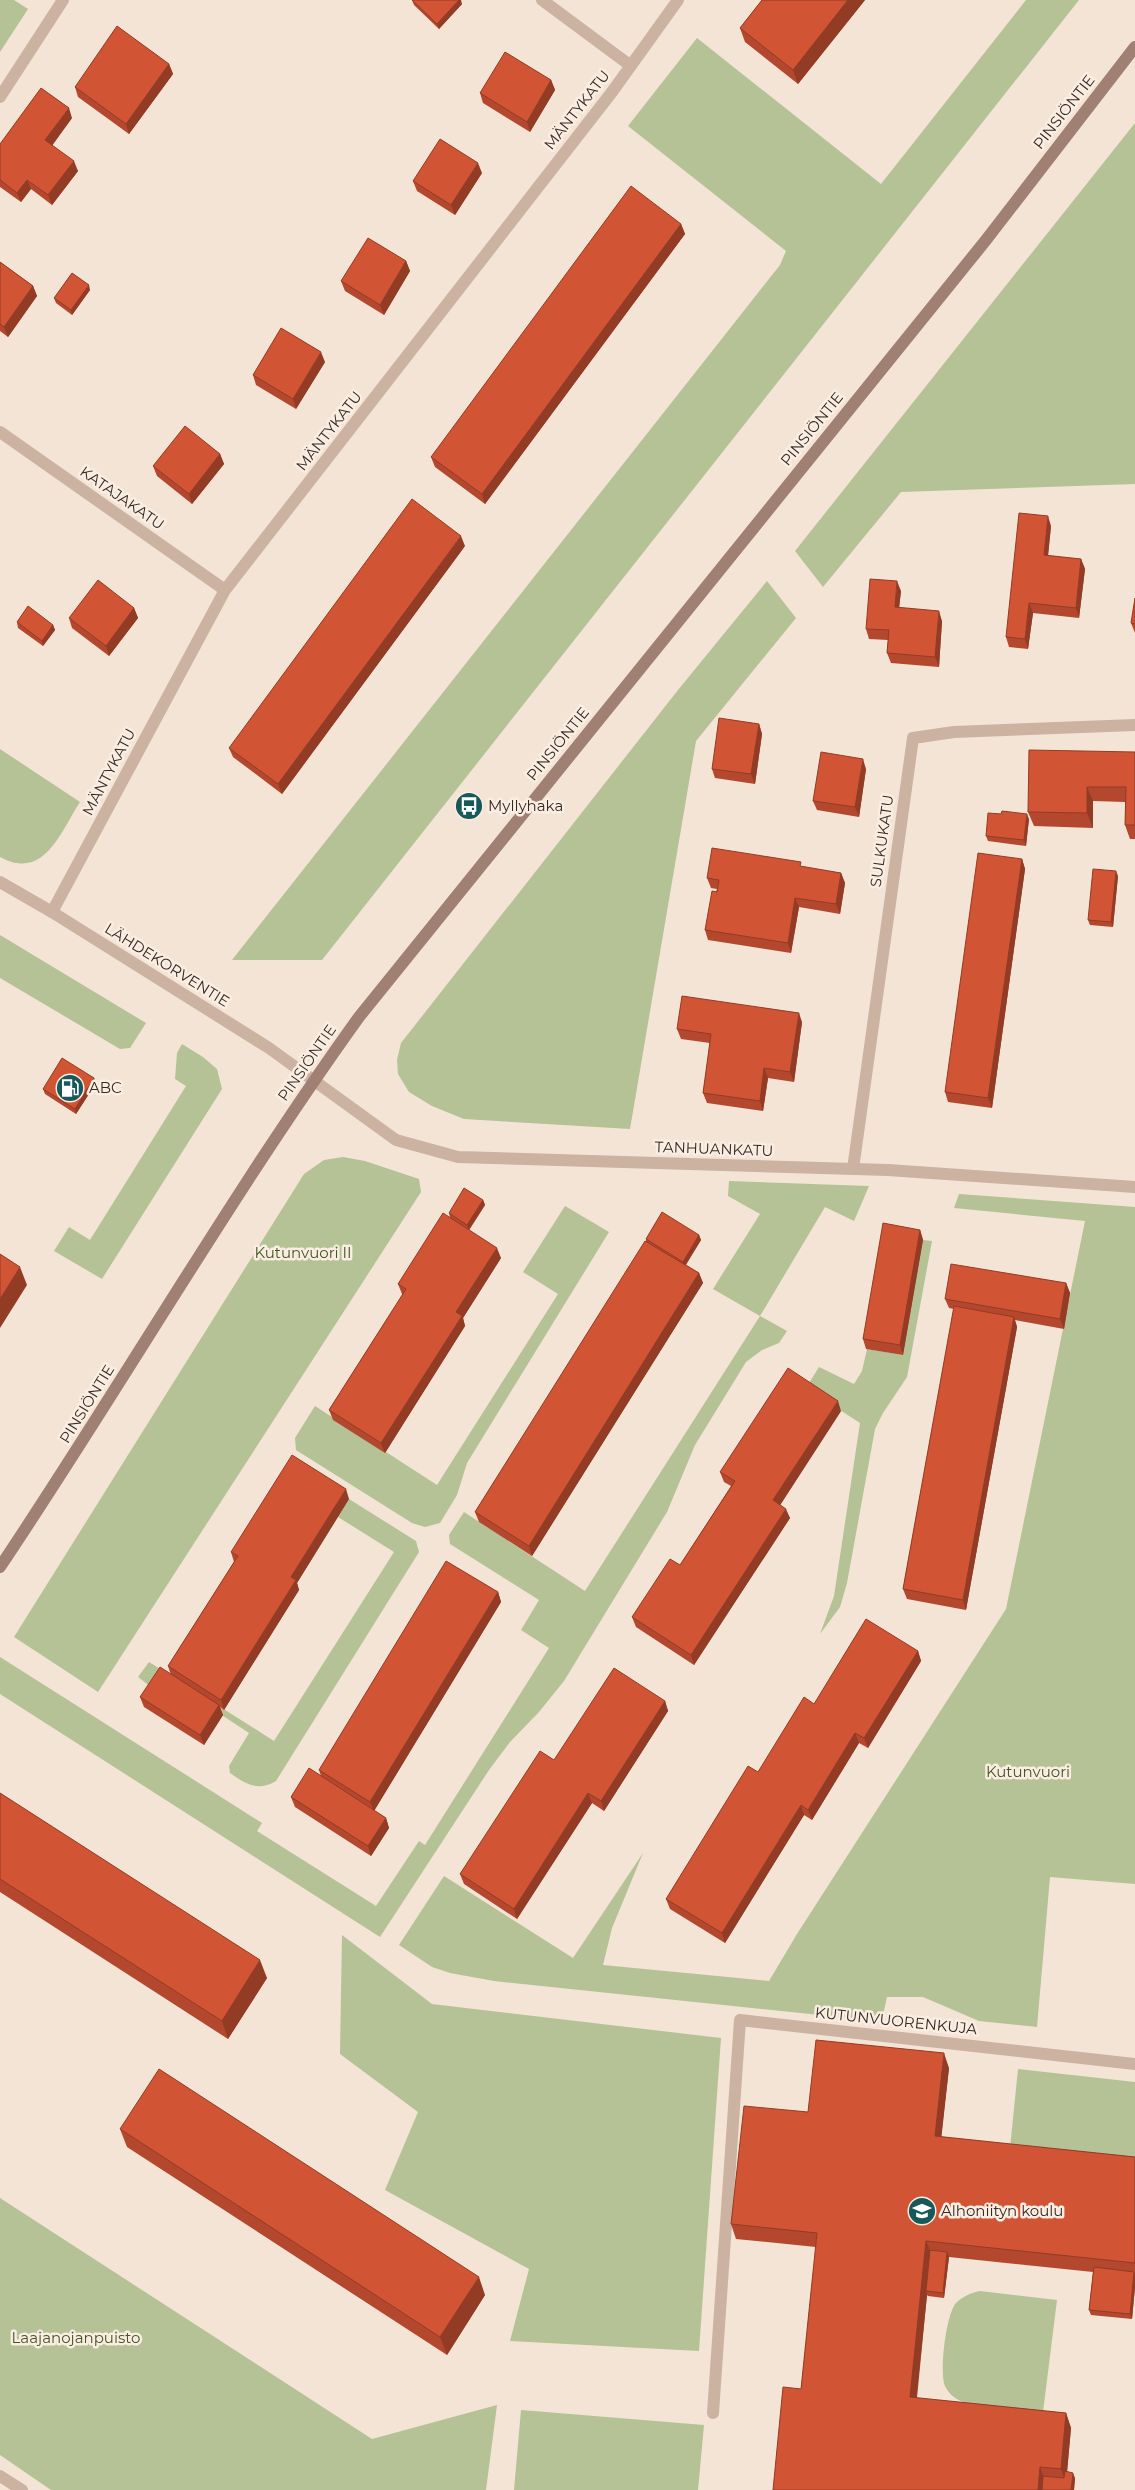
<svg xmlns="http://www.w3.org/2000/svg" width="1135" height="2490" viewBox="0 0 1135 2490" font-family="Montserrat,sans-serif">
<rect width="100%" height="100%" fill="#f3e4d5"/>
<path fill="#b5c295" d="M0 0H14L28 9 0 52Z
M1026 0H1079L322 960H232L780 265 786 251 628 126 697 38 881 184Z
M1135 123V484L901 492 823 587 795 551Z
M767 581 796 618 696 741 630 1129 464 1119 432 1106 409 1092 398 1074 397 1060 401 1043 678 690Z
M0 749 80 802C60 833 44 881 0 857Z
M0 935 146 1023 130 1048 120 1049 0 978Z
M182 1044 203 1057 217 1069 222 1089 102 1279 54 1251 69 1227 90 1240 186 1086 175 1079 177 1053Z
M343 1157 365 1161 419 1179 421 1192 98 1692 14 1637 304 1174 324 1160Z
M729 1181 869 1186 854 1221 825 1207 760 1316 787 1331 779 1343 762 1350 746 1362 695 1445 667 1512 564 1681 539 1712 510 1742 489 1770 380 1937 0 1694V1657L262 1823 257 1831 376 1906 419 1841 425 1845 549 1648 521 1630 539 1600 450 1544 449 1535 464 1512 585 1591 760 1316 713 1289 760 1214 728 1196Z
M959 1194 1135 1207V1884L1050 1877 1037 2027 979 2021 923 1997H887L883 2015 868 2020 494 1981 450 1973 432 1967 399 1945 444 1876 573 1958 643 1853 612 1928 603 1965 769 1981 797 1934 1006 1609 1085 1221 954 1208Z
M565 1206 609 1232 467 1463 457 1495 440 1523 425 1527 412 1523 296 1450 295 1438 315 1406 437 1485 558 1294 523 1272Z
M923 1240 932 1241 907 1377 883 1413 875 1429 847 1583 840 1607 820 1634 834 1596 860 1423 806 1388 819 1367 854 1384 862 1371 867 1349 903 1355Z
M349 1499 416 1541 419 1552 276 1781C257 1792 246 1784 230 1773L229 1766 249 1733 164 1677 155 1690 138 1677 149 1662 274 1741 394 1552 338 1517Z
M342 1935 432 2004 721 2038 699 2351 510 2341 529 2269 385 2190 418 2112 340 2054Z
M1018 2069 1135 2082V2171L1009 2158Z
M0 2198 372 2439 497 2405 486 2490H51L0 2455Z
M980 2291 1057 2300 1043 2412 965 2403C956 2399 950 2396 945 2386 939 2373 946 2314 956 2303 963 2296 971 2293 980 2291Z
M521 2410 704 2425 698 2490H514Z"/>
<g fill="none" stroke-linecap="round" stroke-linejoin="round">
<path stroke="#cbb2a1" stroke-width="12" d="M713 2413 740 2020 1135 2064
M0 2476 22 2490"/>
<path stroke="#cbb2a1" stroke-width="12" d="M542 0 631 66
M0 97 63 0
M0 432 225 590
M52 912 225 590 612 92 678 0
M853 1169 913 738 954 732 1135 725"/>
<path stroke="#cbb2a1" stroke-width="12" d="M0 882 52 912 269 1048 396 1140 458 1157 888 1170 1135 1187"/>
<path stroke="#9f8072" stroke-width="12" d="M0 1567C122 1385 231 1195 359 1017L986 240 1135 47"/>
</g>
<path fill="#b4482e" d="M412 0 462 4 439 29 414 5Z
M762 0H865L798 84 745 42 740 28Z
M169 64 173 74 129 134 78 97 75 87Z
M551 80 555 90 530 132 483 103 480 93Z
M72 118 52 145 78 171 52 205 31 189 21 202 0 187V144Z
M482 173 455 215 417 191 413 181Z
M681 224 685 234 485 504 435 467 431 457Z
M406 261 410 271 384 315 345 291 341 281Z
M0 262 33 286 37 296 8 337 0 331Z
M90 290 72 315 56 303 54 298Z
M325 362 296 409 256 385 253 375Z
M220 454 224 464 192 504 157 476 153 466Z
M1051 526 1048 556 1081 559 1085 569 1079 618 1033 613 1028 649 1009 647 1006 637Z
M465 546 282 794 233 757 229 748Z
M901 591 899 608 942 621 939 667 891 663 887 653 888 640 869 639 866 629Z
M1135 598V633L1131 623Z
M134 608 138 618 109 656 72 628 69 618Z
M17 622 53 625 55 630 43 646 18 628Z
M759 724 762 734 755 784 715 778 712 769Z
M1135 752V839H1130L1125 825V802L1093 801V828L1034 826 1028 812Z
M866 769 859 817 817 810 813 801Z
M1029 819 1026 846 988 841 986 836Z
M1022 859 1025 869 992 1108 948 1102 945 1092Z
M803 867 841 873 845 883 840 914 799 907 791 953 708 940 705 930 717 889 711 888 707 878Z
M1118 876 1113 927 1090 925 1088 920Z
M802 1022 794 1082 768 1078 763 1111 707 1103 703 1093 710 1043 681 1039 677 1029Z
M94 1078 96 1083 76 1114 45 1094 43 1089Z
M483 1200 485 1205 469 1230 501 1258 463 1318 465 1326 385 1453 333 1420 329 1410 403 1294H402L398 1284 450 1218 449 1213Z
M920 1230 923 1240 903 1355 866 1349 863 1339Z
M699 1235 701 1240 686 1265 699 1273 703 1283 532 1556 479 1522 475 1512 646 1242V1239Z
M1066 1283 1070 1293 1064 1329 1015 1320 1017 1327 966 1610 907 1599 903 1589 954 1309 949 1308 945 1299Z
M841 1411 780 1505 790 1518 694 1665 636 1627 632 1617 680 1565 731 1486 724 1482 720 1472Z
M349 1499 297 1583 299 1590 224 1710 220 1707 223 1715 204 1745 144 1707 140 1697 171 1675 168 1666 234 1562 231 1552Z
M498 1592 501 1602 374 1811 386 1818 389 1828 371 1856 295 1807 291 1797 321 1776 319 1770Z
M918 1651 921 1661 868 1748 859 1743 812 1820 804 1815 725 1943 670 1909 666 1899 758 1772 814 1704Z
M665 1701 668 1711 604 1811 592 1803 517 1919 464 1884 460 1874 554 1760Z
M0 1793 267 1978 228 2039 0 1892Z
M949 2068 941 2137 1135 2157V2287L1132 2319 1091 2315 1089 2310 1093 2272 949 2257 944 2298 928 2296 927 2295 917 2398 1066 2413 1071 2428 1067 2472 1075 2478 1074 2490H773L801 2389 816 2247 736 2239 731 2224 808 2112Z
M120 2129 485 2295 447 2355 127 2147Z"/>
<path fill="#923b25" d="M459 0H461L462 4 439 29 437 24Z
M848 0H865L798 84 793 70Z
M169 64 173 74 129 134 126 124Z
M551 80 555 90 530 132 527 122Z
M69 108 72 118 49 150 45 140Z
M74 161 78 171 52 205 48 195Z
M478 163 482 173 455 215 451 205Z
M27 180 31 189 21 202 17 193Z
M681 224 685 234 485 504 482 494Z
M406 261 410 271 384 315 380 305Z
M89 285 90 290 72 315 71 310Z
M33 286 37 296 8 337 4 327Z
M321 352 325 362 296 409 293 399Z
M220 454 224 464 192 504 189 494Z
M1048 516 1051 526 1047 565 1044 555Z
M461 536 465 546 282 794 278 784Z
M1081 559 1085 569 1079 618 1076 608Z
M897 581 901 591 898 617 895 607Z
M1029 603 1033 613 1028 649 1025 639Z
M134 608 138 618 109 656 106 646Z
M939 611 942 621 939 667 935 657Z
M53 625 55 630 43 646 42 641Z
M759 724 762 734 755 784 751 774Z
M863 759 866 769 859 817 855 807Z
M1087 787 1093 801V828L1087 813Z
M1027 814 1029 819 1026 846 1024 840Z
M1022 859 1025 869 992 1108 988 1098Z
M1116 871 1118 876 1113 927 1111 922Z
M841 873 845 883 840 914 836 904Z
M795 898 799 907 791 953 788 943Z
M799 1013 802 1022 794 1082 790 1072Z
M764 1068 768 1078 763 1111 760 1101Z
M94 1078 96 1083 76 1114 75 1109Z
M483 1200 485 1205 469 1230 467 1225Z
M920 1230 923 1240 903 1355 900 1345Z
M699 1235 701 1240 684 1267 683 1262Z
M497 1248 501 1258 463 1318 465 1326 385 1453 381 1443 456 1312Z
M20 1267 27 1285 0 1328V1299Z
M699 1273 703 1283 532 1556 529 1546Z
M1066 1283 1070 1293 1064 1329 1060 1319Z
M1014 1317 1017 1327 966 1610 963 1600Z
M838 1401 841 1411 777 1510 773 1500Z
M346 1489 349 1499 297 1583 299 1590 224 1710 221 1700 291 1577Z
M786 1509 790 1518 694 1665 691 1655Z
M498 1592 501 1602 374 1811 370 1802Z
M918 1651 921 1661 868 1748 864 1738Z
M665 1701 668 1711 604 1811 601 1801Z
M219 1705 223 1715 204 1745 200 1735Z
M855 1733 859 1743 812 1820 808 1810Z
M588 1793 592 1803 517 1919 514 1909Z
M801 1805 804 1815 725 1943 722 1933Z
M386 1818 389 1828 371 1856 368 1846Z
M260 1960 267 1978 228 2039 222 2021Z
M944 2053 949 2068 940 2150 935 2136Z
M926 2241 932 2255 926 2291 927 2295 915 2411 910 2397Z
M947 2252 949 2257 944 2298 943 2293Z
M1134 2272 1135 2274V2287L1132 2319 1130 2314Z
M479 2277 485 2295 447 2355 440 2337Z
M1066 2413 1071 2428 1066 2483 1061 2469Z
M1040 2467 1045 2481 1044 2490H1038Z
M1073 2473 1075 2478 1074 2490H1071Z"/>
<path fill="#d15435" stroke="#923b25" d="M412 0H459L437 24Z
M762 0H848L793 70 740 28Z
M117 26 169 64 126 124 75 87Z
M505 52 551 80 527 122 480 93Z
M41 88 69 108 45 140 74 161 48 195 27 180 17 193 0 180V144Z
M440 139 478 163 451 205 413 181Z
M631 186 681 224 482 494 431 457Z
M368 238 406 261 380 305 341 281Z
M0 262 33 286 4 327 0 324Z
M72 273 89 285 71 310 54 298Z
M281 328 321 352 293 399 253 375Z
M185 426 220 454 189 494 153 466Z
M412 499 461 536 278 784 229 748Z
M1019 513 1048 516 1044 555 1081 559 1076 608 1029 603 1025 639 1006 637Z
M870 579 897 581 895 607 939 611 935 657 887 653 889 630 866 629Z
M98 580 134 608 106 646 69 618Z
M1135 598V624L1131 623Z
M28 606 53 625 42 641 17 622Z
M719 718 759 724 751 774 712 769Z
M1029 750 1135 752V825H1125L1126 787H1087V813L1028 812Z
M821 752 863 759 855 807 813 801Z
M1002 811 1027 814 1024 840 986 836 988 813 1001 814Z
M712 848 801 862 800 866 841 873 836 904 795 898 788 943 705 930 712 891 717 892 719 880 707 878Z
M978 853 1022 859 988 1098 945 1092Z
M1093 869 1116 871 1111 922 1088 920Z
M682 996 799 1013 790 1072 764 1068 760 1101 703 1093 711 1034 677 1029Z
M62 1058 94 1078 75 1109 43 1089Z
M464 1188 483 1200 467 1225 449 1213Z
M662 1212 699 1235 683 1262 646 1239Z
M443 1213 497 1248 456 1312 462 1316 381 1443 329 1410 406 1289 398 1284Z
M883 1223 920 1230 900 1345 863 1339Z
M645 1241 699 1273 529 1546 475 1512Z
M0 1254 20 1267 0 1299Z
M951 1264 1066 1283 1060 1319 945 1299Z
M954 1306 1014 1317 963 1600 903 1589Z
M788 1368 838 1401 773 1500 786 1509 691 1655 632 1617 670 1559 680 1565 735 1481 720 1472Z
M292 1455 346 1489 291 1577 296 1580 221 1700 168 1666 238 1556 231 1552Z
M446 1561 498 1592 370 1802 319 1770Z
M866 1619 918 1651 864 1738 855 1733 808 1810 801 1805 722 1933 666 1899 748 1766 758 1772 804 1697 814 1704Z
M160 1667 219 1705 200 1735 140 1697Z
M614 1668 665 1701 601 1801 588 1793 514 1909 460 1874 540 1751 554 1760Z
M309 1768 386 1818 368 1846 291 1797Z
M0 1793 260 1960 222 2021 0 1879Z
M816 2040 944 2053 935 2136 1135 2157V2263L926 2241 910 2397 1066 2413 1061 2469 1040 2467 1038 2490H773L783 2387 801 2389 817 2233 731 2224 744 2106 808 2112Z
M159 2069 479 2277 440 2337 120 2129Z
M930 2250 947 2252 943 2293 926 2291Z
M1094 2267 1134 2272 1130 2314 1089 2310Z
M1065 2471 1073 2473 1071 2490H1042L1043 2476 1064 2478Z"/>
<defs>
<symbol id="bus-disc" viewBox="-11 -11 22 22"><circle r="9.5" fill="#175859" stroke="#faeee2"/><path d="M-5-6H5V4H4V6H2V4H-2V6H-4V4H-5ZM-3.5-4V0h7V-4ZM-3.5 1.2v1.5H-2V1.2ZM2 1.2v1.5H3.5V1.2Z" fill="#fff"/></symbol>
<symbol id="fuel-disc" viewBox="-11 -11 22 22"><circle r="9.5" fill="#175859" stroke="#faeee2"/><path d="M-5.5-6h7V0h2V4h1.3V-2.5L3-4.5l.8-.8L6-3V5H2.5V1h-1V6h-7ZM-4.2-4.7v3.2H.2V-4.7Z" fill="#fff"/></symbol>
<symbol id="school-disc" viewBox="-11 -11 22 22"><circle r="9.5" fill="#175859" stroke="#faeee2"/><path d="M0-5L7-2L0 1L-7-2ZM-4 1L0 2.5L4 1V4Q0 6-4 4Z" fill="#fff"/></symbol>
</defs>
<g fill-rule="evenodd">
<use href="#bus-disc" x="453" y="790" width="32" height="32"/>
<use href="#fuel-disc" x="54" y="1072" width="32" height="32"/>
<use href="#school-disc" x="906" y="2195" width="32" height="32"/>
</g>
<g text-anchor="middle" stroke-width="5" stroke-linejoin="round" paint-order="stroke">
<g font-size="15" fill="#352924" stroke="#faeee2">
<text transform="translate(577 110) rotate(-52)" y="5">MÄNTYKATU</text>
<text transform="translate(1064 112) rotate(-52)" y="5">PINSIÖNTIE</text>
<text transform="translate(812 429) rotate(-51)" y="5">PINSIÖNTIE</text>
<text transform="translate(329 431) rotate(-52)" y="5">MÄNTYKATU</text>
<text transform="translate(122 498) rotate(35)" y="5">KATAJAKATU</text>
<text transform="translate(558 744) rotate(-51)" y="5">PINSIÖNTIE</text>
<text transform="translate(109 772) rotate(-62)" y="5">MÄNTYKATU</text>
<text transform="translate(882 841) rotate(-82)" y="5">SULKUKATU</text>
<text transform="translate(167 965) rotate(32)" y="5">LÄHDEKORVENTIE</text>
<text transform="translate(307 1063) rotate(-55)" y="5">PINSIÖNTIE</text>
<text transform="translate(714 1149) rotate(2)" y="5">TANHUANKATU</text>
<text transform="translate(87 1404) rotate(-58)" y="5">PINSIÖNTIE</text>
<text transform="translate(896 2021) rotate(6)" y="5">KUTUNVUORENKUJA</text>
</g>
<g font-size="15" fill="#352924" stroke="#faeee2" text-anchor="start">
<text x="488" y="811">Myllyhaka</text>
<text x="89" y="1093">ABC</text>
<text x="941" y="2216">Alhoniityn koulu</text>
</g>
<g font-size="15" fill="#465526" stroke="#faeee2">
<text x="303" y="1258">Kutunvuori II</text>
<text x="1028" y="1777">Kutunvuori</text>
<text x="76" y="2343">Laajanojanpuisto</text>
</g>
</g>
</svg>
